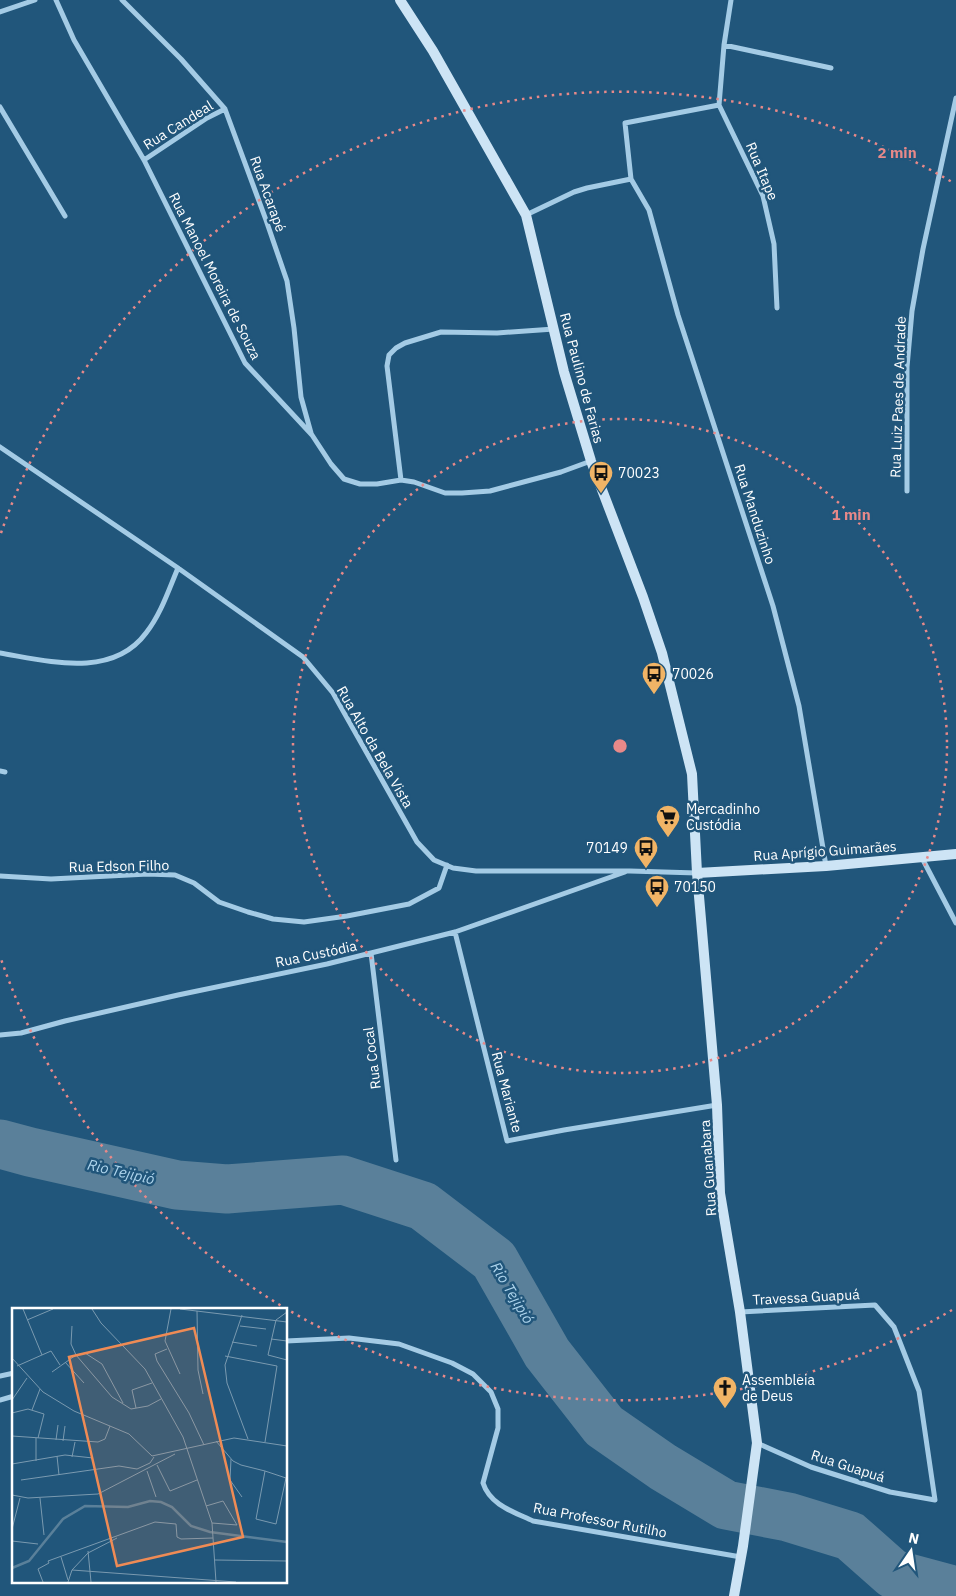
<svg xmlns="http://www.w3.org/2000/svg" width="956" height="1596" viewBox="0 0 956 1596" font-family="'IBM Plex Sans',sans-serif">
<rect width="100%" height="100%" fill="#21567b"/>
<g fill="none" stroke-linecap="round" stroke-linejoin="round">
<path stroke="#5a809a" stroke-width="49" d="M0 1144 30 1152 177 1185 227 1189 343 1180 423 1206 494 1260 547 1353 604 1426 663 1467 726 1505 788 1517 850 1536 893 1574 956 1591"/>
<path stroke="#a4cbe5" stroke-width="5" d="M56 0 74 40 144 160 245 363 312 435 331 464 344 479 360 484H377L401 480 414 482 445 493H462L490 491 561 472 591 461
M122 0 181 59 225 109 266 220 287 281 294 328 301 397 311 433
M731 0 724 45 719 105 763 196 774 244 777 308
M0 12 35 0
M724 45 831 68
M719 105 625 123 631 179 649 210 678 315 773 606 799 706 826 866
M0 107 65 216
M144 160 207 118 225 109
M526 215 574 192 587 188 631 179
M0 447 178 568 303 657 333 693 417 842 434 860 453 868 476 871H630L697 873
M401 480 387 366 389 355 396 348 405 343 441 332 497 333 554 329
M907 491V367L912 311 923 249 956 98
M0 653C48 661 112 679 146 633 161 614 169 589 178 568
M0 771 5 772
M922 858 956 923
M0 876 51 879 148 874 175 875 194 883 219 902 248 912 273 919 304 922 347 916 409 904 439 888 447 865
M455 932 507 1141 564 1130 717 1105
M371 953 396 1160
M0 1035 21 1033 65 1021 178 995 327 964 455 932 625 872
M740 1312 875 1305 894 1327 919 1391 935 1500 890 1492 811 1467 757 1443
M286 1341 349 1338 399 1344 452 1363 473 1374 491 1392 498 1409V1428L483 1483C490 1505 514 1512 533 1521L741 1557
M0 1376 14 1373
M0 1400 14 1396"/>
<path stroke="#cde4f5" stroke-width="10" d="M400 0 433 51 526 215 564 372 591 461 643 597 662 653 692 774 697 873 717 1105 720 1193 740 1312 757 1443 743 1546 734 1596
M697 873 826 866 956 854"/>
</g>
<g fill="none" stroke="#e88989" stroke-width="2.5" stroke-dasharray="2.5 5">
<circle cx="620" cy="746" r="327"/>
<path d="M952 1310A655 655 0 0 1 1 959M1 533A655 655 0 0 1 952 182"/>
</g>
<defs>
<symbol id="bus-pin" viewBox="-11 -11 22 30"><path d="M0 17L-7.5 6A9.5 9.5 0 1 1 7.5 6Z" fill="#f1b466" stroke="#21567b"/><path d="M-5-6H5V4H4V6H2V4H-2V6H-4V4H-5ZM-3.5-4V0h7V-4ZM-3.5 1.2v1.5H-2V1.2ZM2 1.2v1.5H3.5V1.2Z" fill="#111"/></symbol>
<symbol id="supermarket-pin" viewBox="-11 -11 22 30"><path d="M0 17L-7.5 6A9.5 9.5 0 1 1 7.5 6Z" fill="#f1b466" stroke="#21567b"/><path d="M-6-5.5h2.5l.6 2H6L4.5 2H-2.5L-4.4-4H-6ZM-1.5 3.2a1.3 1.3 0 1 0 .1 0ZM3 3.2a1.3 1.3 0 1 0 .1 0Z" fill="#111"/></symbol>
<symbol id="church-pin" viewBox="-11 -11 22 30"><path d="M0 17L-7.5 6A9.5 9.5 0 1 1 7.5 6Z" fill="#f1b466" stroke="#21567b"/><path d="M-1.2-6h2.4v3.5h3.3v2.4h-3.3V6h-2.4V-.1h-3.3v-2.4h3.3Z" fill="#111"/></symbol>
</defs>
<g fill-rule="evenodd">
<use href="#bus-pin" x="587" y="459" width="28" height="38"/>
<use href="#bus-pin" x="640" y="660" width="28" height="38"/>
<use href="#supermarket-pin" x="654" y="803" width="28" height="38"/>
<use href="#bus-pin" x="632" y="834" width="28" height="38"/>
<use href="#bus-pin" x="643" y="873" width="28" height="38"/>
<use href="#church-pin" x="711" y="1374" width="28" height="38"/>
</g>
<g text-anchor="middle" stroke-width="5" stroke-linejoin="round" paint-order="stroke">
<g font-size="14" fill="#fff" stroke="#21567b">
<text transform="translate(178 125) rotate(-32)" y="5">Rua Candeal</text>
<text transform="translate(762 171) rotate(67)" y="5">Rua Itape</text>
<text transform="translate(268 194) rotate(70)" y="5">Rua Acarapé</text>
<text transform="translate(215 276) rotate(63)" y="5">Rua Manoel Moreira de Souza</text>
<text transform="translate(582 378) rotate(75)" y="5">Rua Paulino de Farias</text>
<text transform="translate(898 397) rotate(-88)" y="5">Rua Luiz Paes de Andrade</text>
<text transform="translate(755 514) rotate(72)" y="5">Rua Manduzinho</text>
<text transform="translate(375 747) rotate(60)" y="5">Rua Alto da Bela Vista</text>
<text transform="translate(825 851) rotate(-4)" y="5">Rua Aprígio Guimarães</text>
<text transform="translate(119 866) rotate(-1)" y="5">Rua Edson Filho</text>
<text transform="translate(316 954) rotate(-12)" y="5">Rua Custódia</text>
<text transform="translate(372 1058) rotate(-97)" y="5">Rua Cocal</text>
<text transform="translate(507 1092) rotate(75)" y="5">Rua Mariante</text>
<text transform="translate(708 1168) rotate(-94)" y="5">Rua Guanabara</text>
<text transform="translate(806 1297) rotate(-3)" y="5">Travessa Guapuá</text>
<text transform="translate(848 1466) rotate(18)" y="5">Rua Guapuá</text>
<text transform="translate(600 1520) rotate(11)" y="5">Rua Professor Rutilho</text>
</g>
<g font-size="14" fill="#fff" stroke="#21567b" text-anchor="start">
<text x="618" y="478">70023</text>
<text x="672" y="679">70026</text>
<text x="686" y="814">Mercadinho<tspan x="686" dy="16">Custódia</tspan></text>
<text x="628" y="853" text-anchor="end">70149</text>
<text x="674" y="892">70150</text>
<text x="742" y="1385">Assembleia<tspan x="742" dy="16">de Deus</tspan></text>
</g>
<g font-size="15" font-style="italic" fill="#afd5ed" stroke="#21567b">
<text transform="translate(121 1172) rotate(13)" y="5">Rio Tejipió</text>
<text transform="translate(512 1293) rotate(59)" y="5">Rio Tejipió</text>
</g>
</g>
<g transform="translate(12 1308)">
<rect width="275" height="275" fill="#21567b"/>
<path fill="none" stroke="#5a809a" stroke-width="2.5" d="M0 260 17 253 51 211 73 198 116 199 138 193 149 194 160 199 179 218 198 224 275 234"/>
<path fill="none" stroke="#7a9ab0" stroke-width="1" d="M11 1 30 47M80 1 89 15 133 61 171 129 200 215 204 274M159 1 153 33 168 66M168 1 275 14M185 3 186 62 191 86M275 4 264 12 256 47 275 52M230 7 213 57 215 75 236 131M15 12 41 1M60 18 59 36 64 47 100 89 119 101 136 98 149 91M228 18 254 21M259 31 275 33M220 34 245 38M155 41 143 46 145 53 177 105 192 137M213 48 265 58 253 134M0 50 31 84 62 103 117 126 140 148 222 130 275 138M53 54 72 75M5 58 39 43 48 57M40 64 64 47 73 45 90 56 111 95M0 92 15 70M124 100 120 82 140 75M20 102 28 81M0 105 16 101 32 106 26 130M0 128 86 134 93 131 98 118M44 132 46 117M51 133 53 118M204 133 221 153 229 157 253 163 274 170 264 216 244 211 253 163M45 148 47 167M60 149 63 134M219 151 218 172 230 189M24 153V130M0 156 53 147 81 150M145 157 158 183 185 172M135 163 144 189M9 172 107 158 125 161 138 155 142 149M0 187 16 190 86 186 163 146M28 190 32 227M194 198 211 193 225 217 200 215M0 221 8 190M0 233 26 236M76 243 79 274M49 249 56 272M203 252 275 253M60 262 224 274M31 274 26 261 37 255 36 253 143 214 164 216 165 229 169 231 201 230M56 274 60 262 76 245 105 230"/>
<path fill="#ef8b55" fill-opacity="0.15" stroke="#ef8b55" stroke-width="2.5" d="M182 20 231 229 105 258 57 49Z"/>
<rect width="275" height="275" fill="none" stroke="#fff" stroke-width="2.5"/>
</g>
<circle cx="620" cy="746" r="8" fill="#e88989" stroke="#21567b" stroke-width="2.5"/>
<g font-size="15" text-anchor="middle" font-weight="bold" fill="#e88989" stroke="#21567b" stroke-width="5" stroke-linejoin="round" paint-order="stroke">
<text x="897" y="158">2 min</text>
<text x="851" y="520">1 min</text>
</g>
<g transform="translate(911 1551) rotate(13)" stroke="#21567b" stroke-width="4" paint-order="stroke">
<path d="M0-4L9 19L0 12L-9 19Z" fill="#ffffff"/>
<text y="-8" font-size="14" font-weight="bold" text-anchor="middle" fill="#ffffff">N</text>
</g>
</svg>
